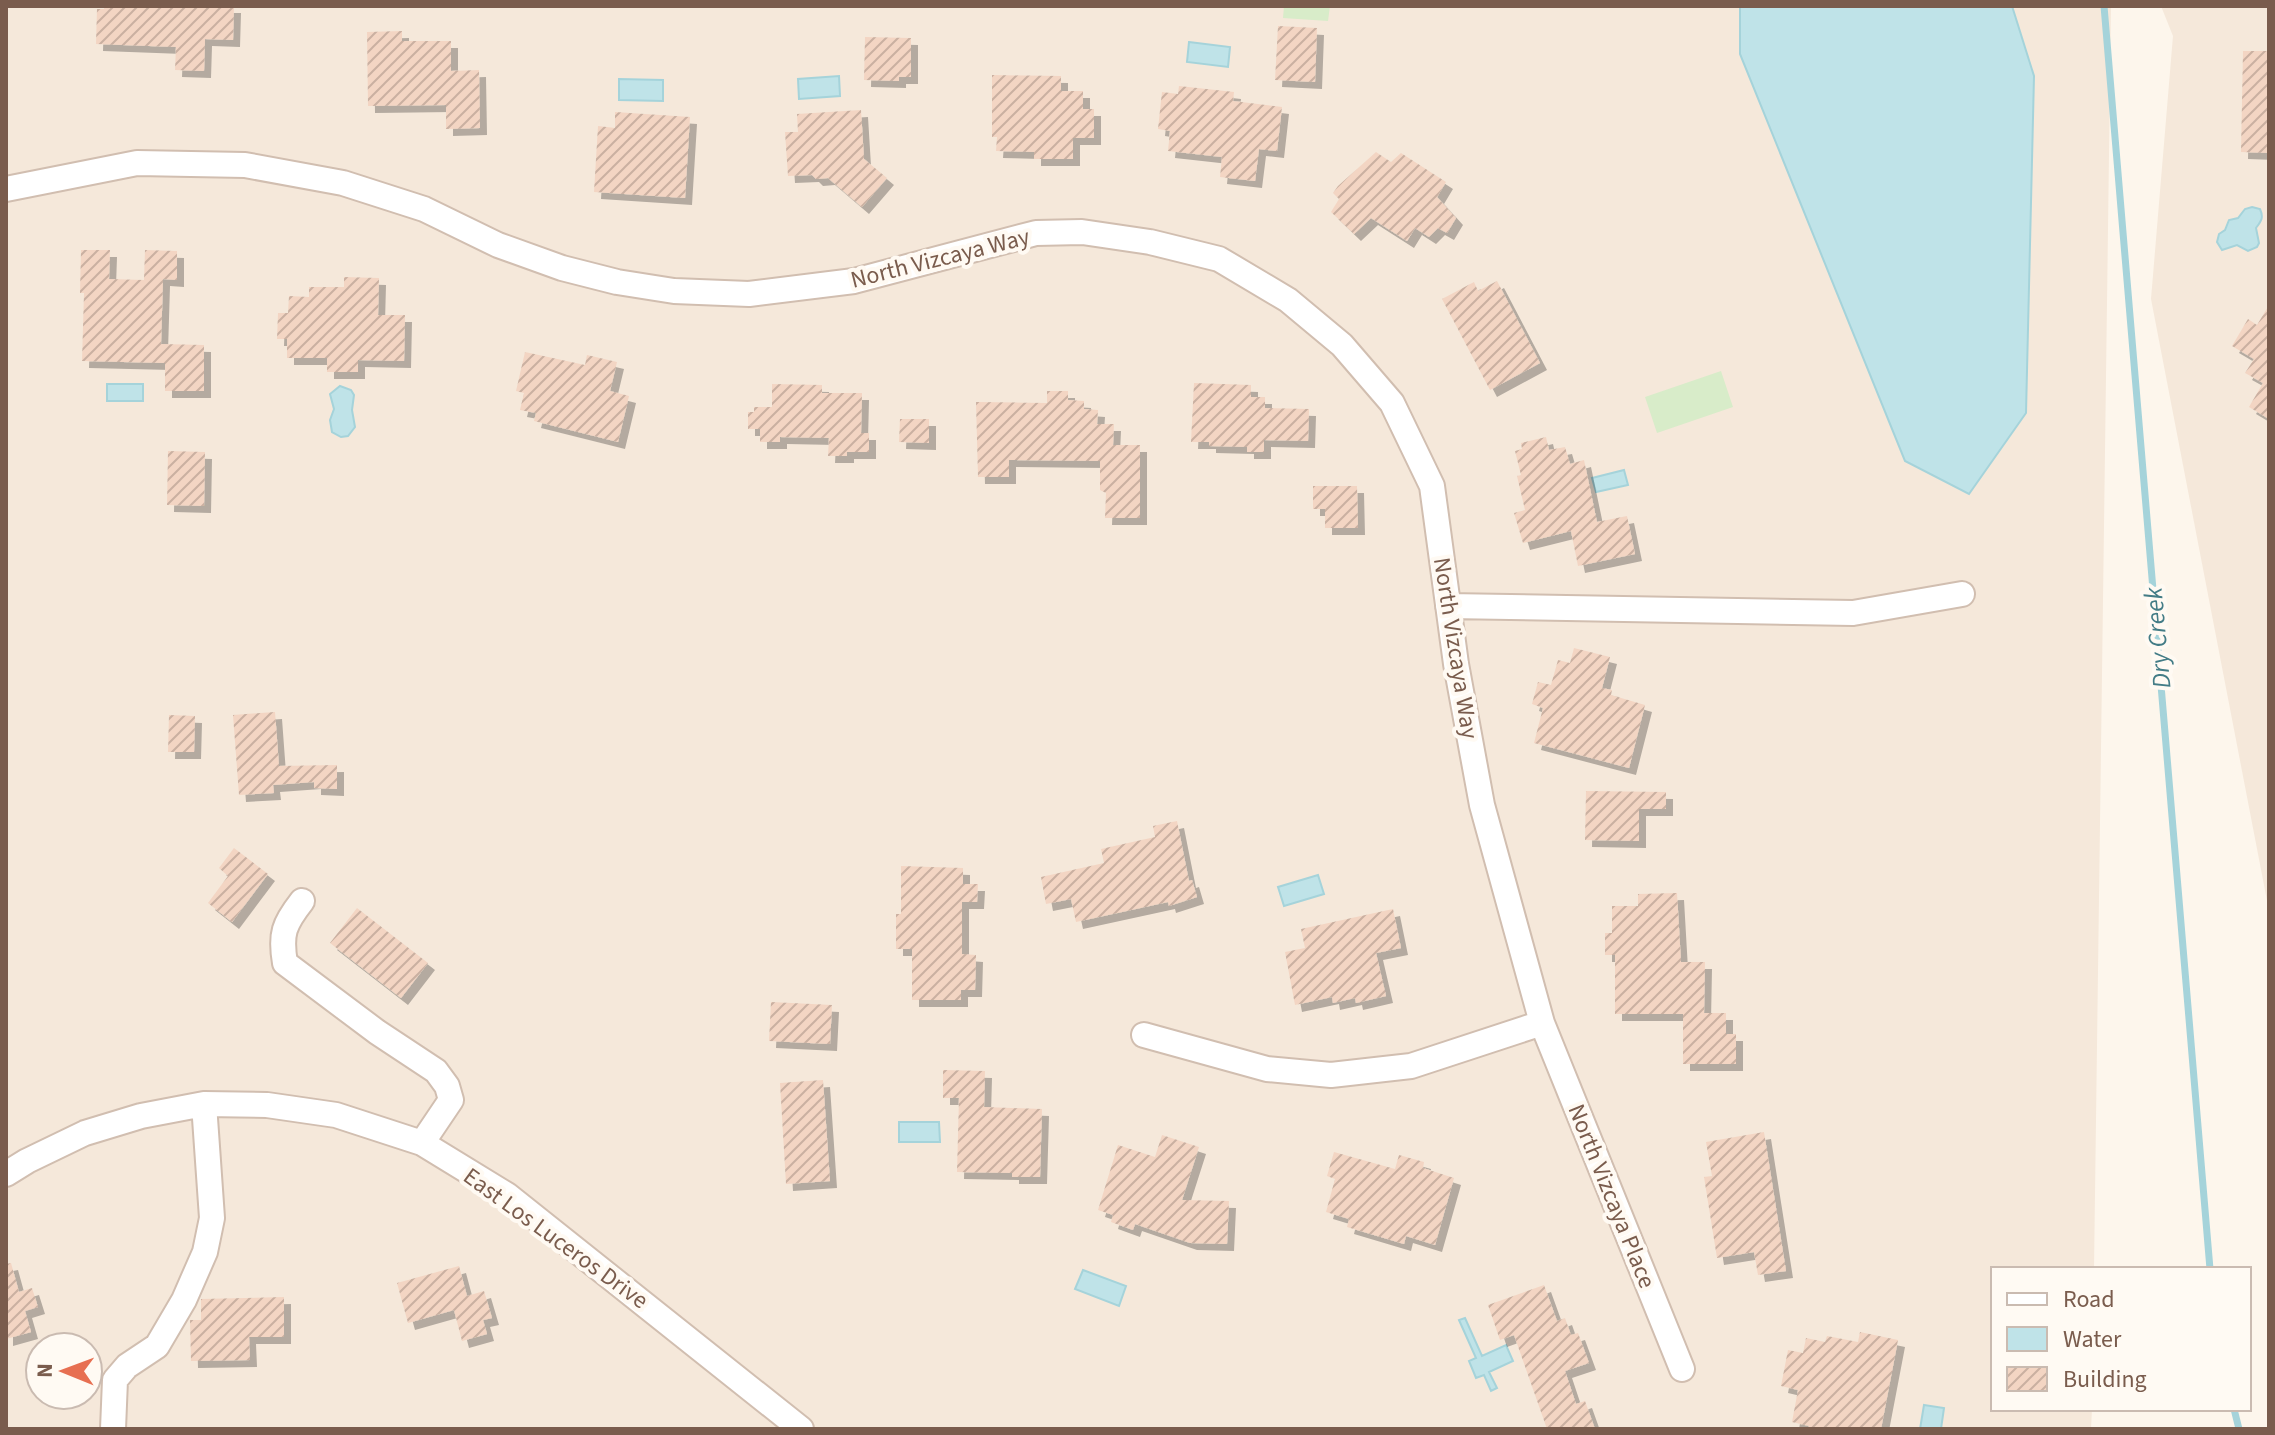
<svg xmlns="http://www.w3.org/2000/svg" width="2275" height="1435" viewBox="0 0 2275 1435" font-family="'Source Sans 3',sans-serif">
<defs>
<pattern id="building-hatch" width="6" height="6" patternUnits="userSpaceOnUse" patternTransform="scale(2)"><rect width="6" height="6" fill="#f3d5c3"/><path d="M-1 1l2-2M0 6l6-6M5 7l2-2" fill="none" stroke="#cab0a1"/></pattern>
<filter id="shadow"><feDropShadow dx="7" dy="7" stdDeviation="0" flood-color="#0004"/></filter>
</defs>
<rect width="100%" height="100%" fill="#fdf6ec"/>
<path fill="#f5e8da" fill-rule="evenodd" d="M6 6H2111L2094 1269H1993V1409H2092L2091 1429H6ZM40 1347H88V1395H40Z
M2161 6H2269V911L2151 299 2173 36Z"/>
<path fill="#d8ecc9" d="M1284 6H1330L1328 21 1283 18Z
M1721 371 1733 407 1657 433 1645 397Z"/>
<path fill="#bfe3e8" stroke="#a5d3da" stroke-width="2" d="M1740 6H2012L2034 76 2026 413 1969 494 1905 461 1740 54Z
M1189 42 1230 47 1228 67 1187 62Z
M839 76 840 96 799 99 798 79Z
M619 79 663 80V101L619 100Z
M2252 207 2260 209C2264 218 2261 221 2256 228L2259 243 2257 247 2248 251 2237 245 2222 250 2217 242 2219 234 2225 230 2229 220 2238 218 2245 209Z
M107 384H143V401H107Z
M340 386 351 390 354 395 352 410 355 427 348 436 341 437 332 432 330 420 334 409 330 394Z
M1624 470 1628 485 1596 492 1592 478Z
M1318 875 1324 894 1284 906 1278 887Z
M899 1122H939L940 1142H899Z
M1083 1270 1126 1286 1119 1306 1075 1289Z
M1465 1318 1482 1356 1506 1345 1513 1361 1489 1372 1497 1388 1491 1391 1484 1375 1476 1378 1469 1361 1476 1358 1459 1320Z
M1924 1405 1944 1408 1941 1429H1920Z"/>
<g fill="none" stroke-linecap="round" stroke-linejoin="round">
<path stroke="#a5d3da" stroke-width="7" d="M2104 6 2210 1269
M2234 1409 2239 1429"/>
</g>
<path fill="url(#building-hatch)" filter="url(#shadow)" d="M104 6H234L233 40 205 39 204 71 175 70 176 47 96 44 97 9H104Z
M1278 26 1317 28 1315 82 1275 80Z
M402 31V41H451V71L479 70 480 128 446 129V105L368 106 367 32Z
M865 37 911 38V77H899V81L864 80Z
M2243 51H2269V153L2241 152Z
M992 75 1061 76V91H1083V109H1094V138H1073V159H1034V152L996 151 997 137H992Z
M1179 86 1234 92 1233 101 1282 107 1277 151 1259 149 1255 181 1220 177 1222 157 1168 151 1170 131 1158 129 1162 92 1178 94Z
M861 110 864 159 887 178 862 207 828 178 816 179 812 175 788 176 785 132H798L797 114Z
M615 112 690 117 685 198 594 192 598 126 615 128Z
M1376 152 1391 162 1401 153 1446 182 1437 197 1456 218 1447 233 1438 228 1429 237 1415 228 1407 241 1371 218 1354 234 1331 212 1339 199 1333 193 1338 186Z
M81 250H110L109 279 144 280 145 250 177 251V280L163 279 161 344 204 345V391H165V363L82 361 84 293H80Z
M344 277 379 278 378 315H405L404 361 358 360V372H327V358H287V339H277L278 313H288L289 296 309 297V287H344Z
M1497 281 1540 363 1490 390 1442 299 1474 282 1478 291Z
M2269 305V419L2249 407 2263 383 2245 373 2254 359 2232 346 2248 319 2257 325Z
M525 352 585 365 587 355 617 362 610 391 629 396 618 442 534 421 536 413 520 410 524 393 516 391Z
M1194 383 1251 385V397H1265V408L1309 409 1308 441 1264 440V452H1247V447L1209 446V442H1191Z
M772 384 822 385V393H862L861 433H869V452H847V456H828L829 438 780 437V442H760V429H748V412H754V407H772Z
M1047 391H1068V400L1084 401V409L1098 410 1097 424H1114L1113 445H1140V518H1105L1106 493 1100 490V461L1009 460V477H978L976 402 1047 403Z
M900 419H929V443L899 442Z
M1546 437 1549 450 1565 447 1570 464 1584 460 1597 522 1627 516 1635 554 1578 566 1571 531 1523 543 1514 513 1525 510 1517 476 1521 475 1515 451 1522 449 1521 443Z
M168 451 205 452 204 506 167 505Z
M1313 486H1357L1358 528H1325V509H1313Z
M1574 648 1610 657 1602 688 1612 690 1611 695 1645 705 1629 768 1534 743 1543 708 1532 704 1538 682 1551 685 1558 660 1570 663Z
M275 712 279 766 337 765V789L314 788V782L273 785 274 793 239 795 233 715Z
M169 715 195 716 194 752H168Z
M1586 791 1666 792V809H1639V841L1585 840Z
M1177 821 1189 881 1192 880 1197 897 1169 906 1168 902 1076 922 1071 899 1046 904 1041 877 1104 863 1101 849 1155 837 1153 826Z
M234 848 268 874 232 922 208 903 228 876 219 868Z
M901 866 963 868V884H978L977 902H962V954L976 955 975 990H961V1000H912V949H896V914H901Z
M1677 893 1681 962H1705L1704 1013H1726V1034H1736V1064H1683V1014H1615V955H1605V933H1612V906H1638V894Z
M357 908 428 963 401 998 330 943Z
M1393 909 1401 948 1376 953 1386 996 1356 1003 1355 998 1333 1003 1332 997 1295 1005 1285 952 1305 948 1301 929Z
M771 1002 832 1005 830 1044 769 1041Z
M943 1070 985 1071 984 1107 1042 1109 1040 1177H1012V1173L957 1172 959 1098H943Z
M823 1080 830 1181 786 1184 780 1083Z
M1764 1132 1786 1271 1758 1275 1754 1252 1717 1258 1704 1177 1712 1176 1706 1142Z
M1162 1135 1199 1147 1182 1200 1229 1201 1227 1244 1190 1243 1135 1224 1133 1230 1111 1222 1113 1215 1098 1210 1118 1145 1155 1157Z
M1334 1152 1395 1169 1399 1155 1424 1162 1423 1168 1454 1178 1435 1245 1406 1236 1404 1244 1347 1227 1349 1219 1326 1212 1335 1179 1327 1176Z
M11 1263 19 1292 32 1288 38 1307 25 1311 31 1332 6 1339V1264Z
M459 1266 467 1296 484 1291 492 1318 483 1320 487 1334 462 1341 454 1310 408 1323 397 1283Z
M1544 1285 1557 1321 1565 1318 1571 1335 1578 1333 1589 1363 1565 1371 1576 1404 1585 1401 1595 1429H1547L1514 1335 1500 1340 1488 1305Z
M284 1297V1337H249L250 1360 191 1361 190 1320H201V1299Z
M1860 1332 1898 1340 1881 1429H1808L1809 1426 1792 1422 1798 1390 1781 1386 1788 1350 1803 1353 1806 1338 1825 1342 1827 1336 1858 1342Z"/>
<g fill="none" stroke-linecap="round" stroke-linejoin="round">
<defs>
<path id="minor" d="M6 189 137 163 245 165 343 183 424 209 498 245 562 268 617 282 674 291 749 294 854 281 1036 233 1082 232 1150 242 1219 259 1288 300 1342 345 1392 403 1432 486 1456 664 1482 805 1542 1023 1682 1369
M1448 606 1853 613 1962 594
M302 901C284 924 280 934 285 963L377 1032 436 1071 447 1086 451 1100 422 1143
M1144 1035 1267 1069 1331 1075 1411 1066 1542 1023
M6 1174 27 1161 85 1133 141 1116 204 1104 267 1105 336 1115 422 1143 507 1195 801 1429
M113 1429 115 1380 127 1366 157 1346 184 1300 205 1252 212 1218 204 1104"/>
</defs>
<use href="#minor" stroke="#d1beb0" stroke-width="28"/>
<use href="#minor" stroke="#fff" stroke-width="24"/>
</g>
<g text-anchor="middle" stroke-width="8" stroke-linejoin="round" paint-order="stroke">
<g font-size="24" fill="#7a5c4d" stroke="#fffaf3">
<text transform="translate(940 258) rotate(-14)" y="8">North Vizcaya Way</text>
<text transform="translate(1456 648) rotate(81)" y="8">North Vizcaya Way</text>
<text transform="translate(1612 1196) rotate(68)" y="8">North Vizcaya Place</text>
<text transform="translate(556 1238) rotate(36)" y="8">East Los Luceros Drive</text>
</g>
<g font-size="26" font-style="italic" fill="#437c86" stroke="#fffaf3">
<text transform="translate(2157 638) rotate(-95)" y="9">Dry Creek</text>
</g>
</g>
<rect width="2275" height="1435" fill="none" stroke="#7a5c4d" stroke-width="16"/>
<rect x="1991" y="1267" width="260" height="144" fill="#fffaf3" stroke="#cabbb1" stroke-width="2"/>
<rect x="2007" y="1293" width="40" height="12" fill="#ffffff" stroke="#cabbb1" stroke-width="2"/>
<text x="2063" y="1307" font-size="24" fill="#7a5c4d">Road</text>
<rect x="2007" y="1327" width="40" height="24" fill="#bfe3e8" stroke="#cabbb1" stroke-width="2"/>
<text x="2063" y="1347" font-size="24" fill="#7a5c4d">Water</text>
<rect x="2007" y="1367" width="40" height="24" fill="url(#building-hatch)" stroke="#cabbb1" stroke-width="2"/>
<text x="2063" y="1387" font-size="24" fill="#7a5c4d">Building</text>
<g transform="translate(64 1371) rotate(271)"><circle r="38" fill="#fffaf3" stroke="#cabbb1" stroke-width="2"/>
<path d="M0-6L14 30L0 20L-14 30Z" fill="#e76f51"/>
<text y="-12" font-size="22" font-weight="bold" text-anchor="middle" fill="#7a5c4d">N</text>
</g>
</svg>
